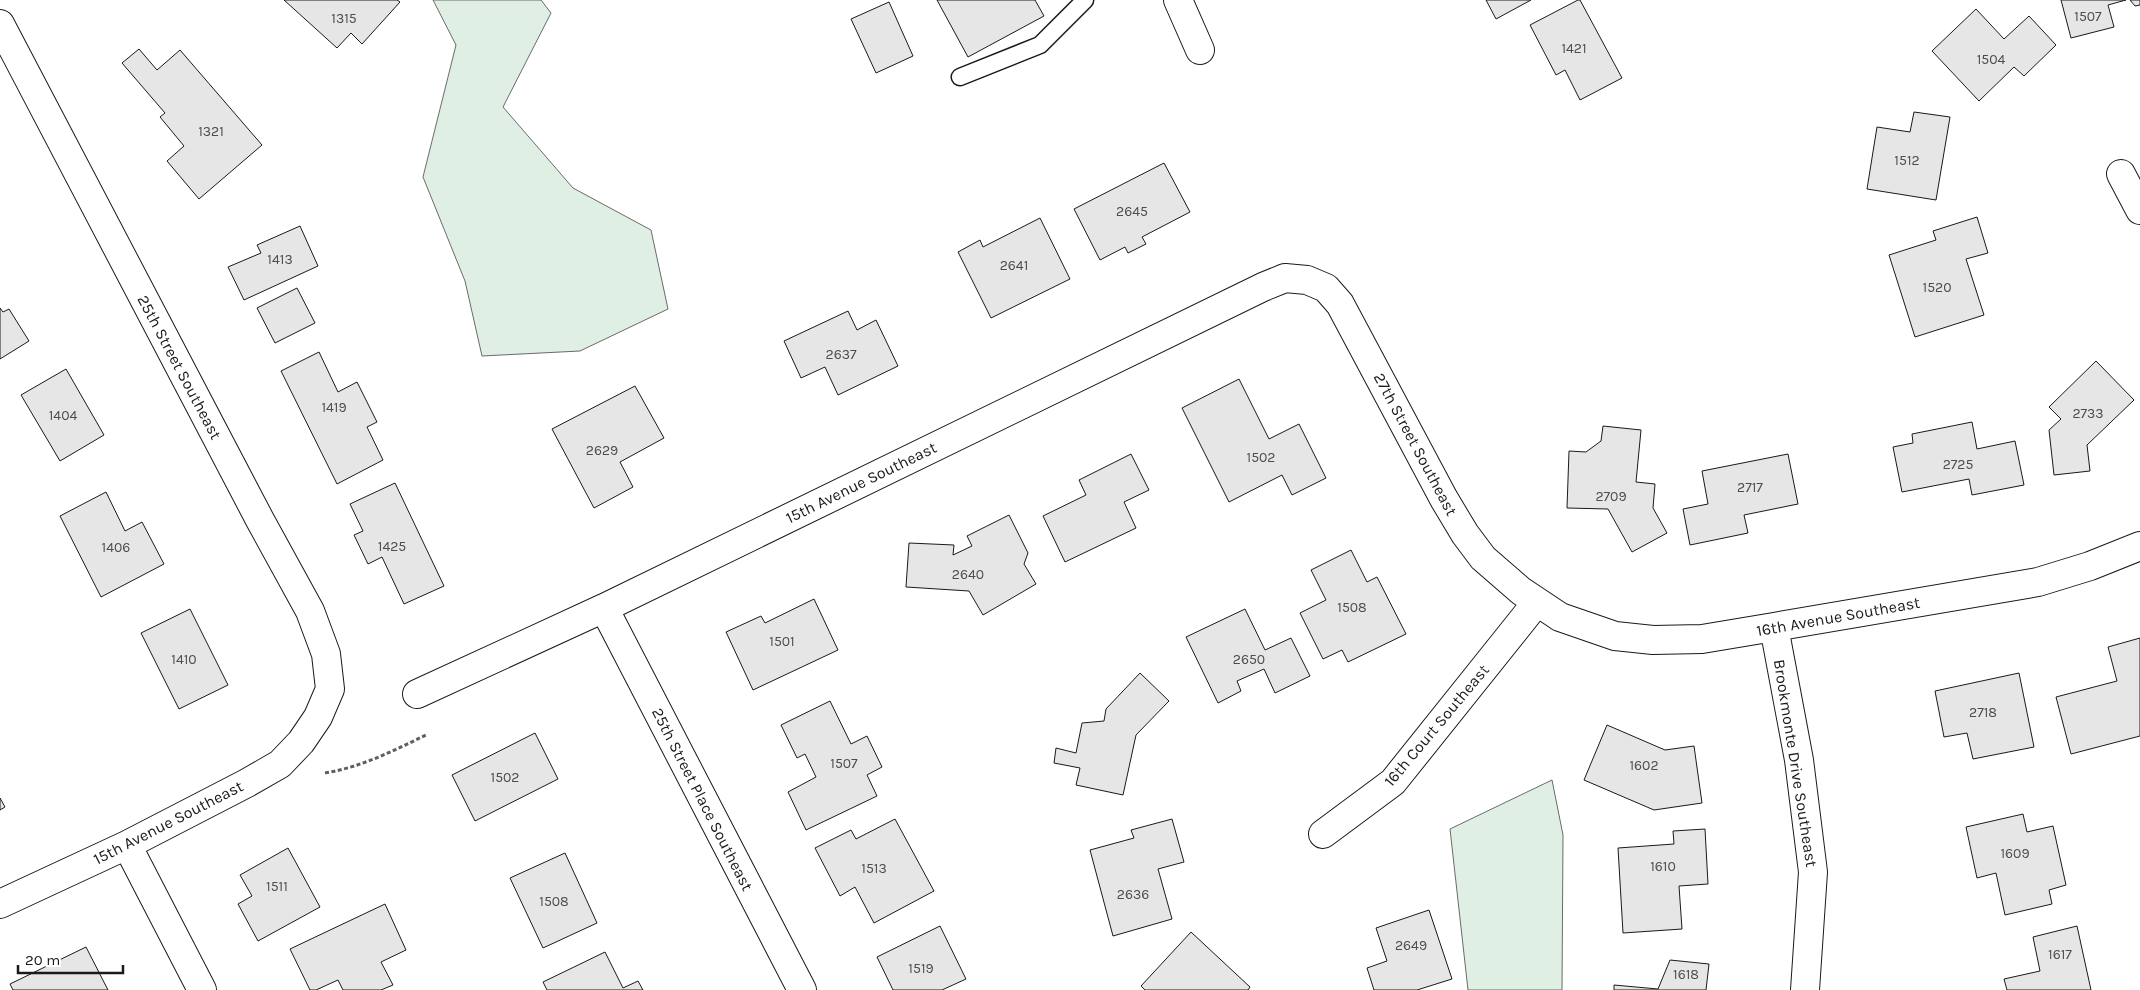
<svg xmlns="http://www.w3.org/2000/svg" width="2140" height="990" viewBox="0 0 2140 990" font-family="Karla,sans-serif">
<rect width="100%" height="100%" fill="#fff"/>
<path fill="#e0efe3" stroke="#6a6a6a" d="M433 0H541L551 13 503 107 573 188 651 230 668 309 580 351 482 356 465 281 423 177 456 45Z
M1552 780 1563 835 1562 990H1468L1450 829Z"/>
<path fill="#e6e6e6" stroke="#1a1a1a" d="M284 0H397L400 2 362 44 351 33 337 48Z
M937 0H1035L1044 16 968 57Z
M1486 0H1531L1496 19Z
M1578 0H1580L1622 78 1580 100 1565 70 1556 75 1530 25Z
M2061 0H2126L2108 5 2114 27 2071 38Z
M2130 0H2140V5L2135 6Z
M889 2 913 56 876 73 851 19Z
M1976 9 2004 39 2029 16 2056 45 2024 76 2014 67 1979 101 1932 51Z
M139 49 157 70 180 50 262 145 199 199 167 161 184 146 160 117 165 113 122 63Z
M1914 112 1950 117 1936 200 1867 189 1877 127 1910 132Z
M1164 163 1190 212 1142 237 1146 244 1128 253 1125 247 1100 260 1074 209Z
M1977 217 1988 253 1966 259 1984 315 1915 337 1889 255 1936 240 1933 231Z
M1040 218 1070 279 991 318 958 252 980 240 983 247Z
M300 226 318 266 244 300 228 267 261 253 257 245Z
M297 288 315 323 275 343 257 308Z
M0 308 3 312 9 309 29 341 0 359Z
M848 311 857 330 876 320 898 366 838 395 825 367 801 378 784 341Z
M319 352 338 392 357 382 377 422 367 427 383 460 337 484 281 371Z
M2096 361 2134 400 2087 445 2090 471 2054 475 2049 430 2061 419 2049 407Z
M66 369 104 435 60 461 21 395Z
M1239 379 1269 439 1299 424 1326 478 1292 495 1282 475 1229 502 1182 408Z
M635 386 664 438 620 462 633 487 594 508 552 429Z
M1972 422 1977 449 2015 441 2024 485 1972 495 1969 479 1902 492 1893 447 1913 443 1912 434Z
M1603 426 1641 430 1636 482 1655 484 1653 508 1667 533 1632 552 1608 509 1567 508 1569 451 1586 452 1601 441Z
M1131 454 1149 490 1124 502 1136 528 1065 562 1043 516 1086 495 1079 480Z
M1788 454 1798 504 1744 515 1748 533 1690 545 1683 509 1708 504 1702 471Z
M395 483 444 586 404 604 382 557 368 564 354 535 363 531 350 504Z
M106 492 125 531 142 522 164 564 101 597 60 516Z
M1009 515 1028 553 1024 564 1036 584 983 615 969 591 906 587 909 543 954 545 953 555 972 546 967 536Z
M1351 550 1367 582 1377 577 1406 634 1348 662 1342 650 1323 659 1300 613 1326 600 1311 570Z
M814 599 838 650 753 690 726 632 761 616 765 623Z
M190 609 228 685 179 709 141 633Z
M1245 609 1265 650 1291 638 1310 676 1275 693 1264 669 1237 681 1241 691 1218 703 1186 637Z
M2140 638V736L2071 754 2056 697 2117 681 2108 647Z
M1140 673 1169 701 1136 735 1123 795 1076 785 1080 768 1054 763 1056 748 1076 753 1082 723 1104 721 1106 709Z
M2019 673 2034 747 1973 759 1967 733 1944 737 1935 691Z
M830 701 851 744 867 736 882 767 867 775 877 796 806 830 788 792 816 777 805 754 797 758 781 725Z
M1607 725 1665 750 1694 746 1702 803 1654 810 1584 780Z
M535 733 558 779 475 821 452 775Z
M0 798 5 807 0 810Z
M2023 814 2027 832 2053 826 2066 885 2049 890 2052 904 2005 915 1996 873 1977 878 1966 827Z
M895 819 934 891 874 923 855 887 840 896 815 848 851 830 856 839Z
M1172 819 1184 862 1158 869 1172 919 1113 936 1090 850 1134 838 1131 830Z
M1705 829 1708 884 1679 886 1682 929 1623 933 1618 848 1674 844 1673 831Z
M288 848 320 907 258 941 238 904 252 896 240 875Z
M565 853 597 923 543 948 510 878Z
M385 904 406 950 381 962 393 985 381 990H343L338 980 316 990H310L290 949Z
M1429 910 1452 979 1417 990H1374L1367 968 1387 961 1376 928Z
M940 926 966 979 942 990H893L877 957Z
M2077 926 2091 990H2007L2004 979 2040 971 2033 937Z
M1191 932 1250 987 1248 990H1145L1141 986Z
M86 947 108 990H13L10 984Z
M605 952 623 988 638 981 643 990H547L543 982Z
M1670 960 1709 964 1706 990H1614V985L1658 989Z"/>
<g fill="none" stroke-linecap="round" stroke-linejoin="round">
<defs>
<path id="lane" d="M960 77 1040 45 1085 0"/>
<path id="street" d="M1178 0 1200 50
M0 24 260 520 310 611 326 654 330 689 318 717 301 742 280 764 247 783 127 845 0 904
M2121 174 2140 210
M604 608 802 990
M1774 627 1799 760 1813 872 1805 990
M417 694 604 608 1263 287 1285 278 1307 280 1326 288 1340 304 1444 499 1465 534 1483 558 1521 591 1560 617 1615 636 1653 640 1702 639 1774 627 2038 582 2090 566 2140 546
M1323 834 1393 782 1537 602
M127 845 202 990"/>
</defs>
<use href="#lane" stroke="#1a1a1a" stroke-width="19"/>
<use href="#street" stroke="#1a1a1a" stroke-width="30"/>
<path stroke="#5f5f5f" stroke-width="3" stroke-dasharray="4 2.5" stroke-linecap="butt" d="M325 773C362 767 395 750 428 734"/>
<use href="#lane" stroke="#fff" stroke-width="16"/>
<use href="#street" stroke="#fff" stroke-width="28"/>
</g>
<g text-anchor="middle" stroke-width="4" stroke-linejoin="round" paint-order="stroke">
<g font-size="14" fill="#4d4d4d">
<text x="2088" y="21">1507</text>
<text x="344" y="23">1315</text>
<text x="1574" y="53">1421</text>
<text x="1991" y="64">1504</text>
<text x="211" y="136">1321</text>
<text x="1907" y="165">1512</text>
<text x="1132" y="216">2645</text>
<text x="280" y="264">1413</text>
<text x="1014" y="270">2641</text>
<text x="1937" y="292">1520</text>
<text x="841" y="359">2637</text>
<text x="334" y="412">1419</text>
<text x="2088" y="418">2733</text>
<text x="63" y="420">1404</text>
<text x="602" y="455">2629</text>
<text x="1261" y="462">1502</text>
<text x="1958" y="469">2725</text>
<text x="1750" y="492">2717</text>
<text x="1611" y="501">2709</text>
<text x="392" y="551">1425</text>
<text x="116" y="552">1406</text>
<text x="968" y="579">2640</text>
<text x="1352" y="612">1508</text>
<text x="782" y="646">1501</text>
<text x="184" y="664">1410</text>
<text x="1249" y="664">2650</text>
<text x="1983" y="717">2718</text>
<text x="844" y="768">1507</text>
<text x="1644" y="770">1602</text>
<text x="505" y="782">1502</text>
<text x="2015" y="858">1609</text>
<text x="1663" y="871">1610</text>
<text x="874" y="873">1513</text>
<text x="277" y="891">1511</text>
<text x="1133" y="899">2636</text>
<text x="554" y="906">1508</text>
<text x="1411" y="950">2649</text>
<text x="2060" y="959">1617</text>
<text x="921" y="973">1519</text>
<text x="1686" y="979">1618</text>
</g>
<g font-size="16" fill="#1a1a1a" stroke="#fff">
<text transform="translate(180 367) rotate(62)" y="6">25th Street Southeast</text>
<text transform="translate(1416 444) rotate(62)" y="6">27th Street Southeast</text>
<text transform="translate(861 482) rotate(-26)" y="6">15th Avenue Southeast</text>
<text transform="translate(1838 616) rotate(-10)" y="6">16th Avenue Southeast</text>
<text transform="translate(1436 725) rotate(-50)" y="6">16th Court Southeast</text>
<text transform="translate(1796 763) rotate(81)" y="6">Brookmonte Drive Southeast</text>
<text transform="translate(703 799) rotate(63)" y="6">25th Street Place Southeast</text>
<text transform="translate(168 822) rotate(-27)" y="6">15th Avenue Southeast</text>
</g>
</g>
<path d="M18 965v8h105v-8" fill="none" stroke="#1a1a1a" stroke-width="2.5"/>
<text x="25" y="965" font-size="15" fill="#1a1a1a" stroke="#ffffff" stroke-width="4" paint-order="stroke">20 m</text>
</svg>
